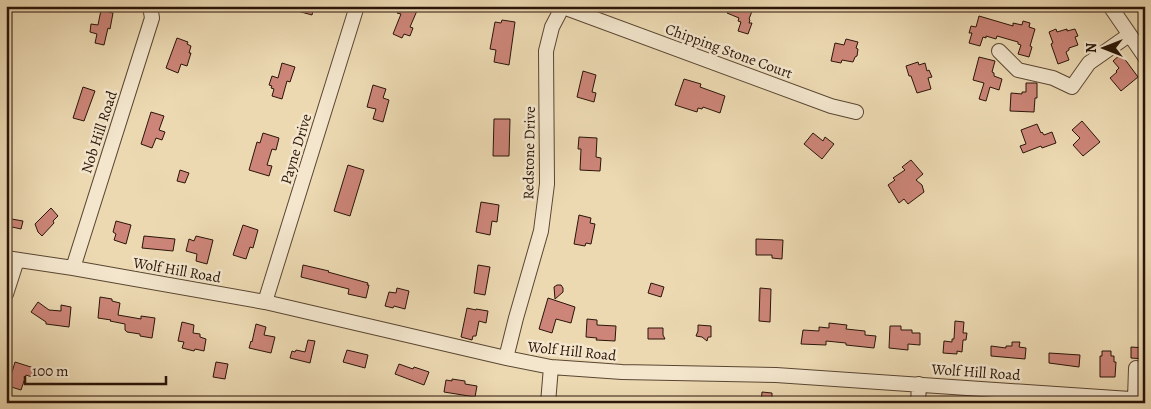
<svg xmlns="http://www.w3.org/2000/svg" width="1151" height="409" viewBox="0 0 1151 409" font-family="Alegreya,serif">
<rect width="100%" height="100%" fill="#ecd9b2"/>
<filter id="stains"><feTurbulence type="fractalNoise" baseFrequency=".004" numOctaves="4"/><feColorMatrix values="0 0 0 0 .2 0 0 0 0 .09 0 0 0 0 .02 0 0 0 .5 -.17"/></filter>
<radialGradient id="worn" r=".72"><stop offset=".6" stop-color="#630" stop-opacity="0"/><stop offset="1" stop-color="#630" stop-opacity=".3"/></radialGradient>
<path fill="#cc8578" stroke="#2a1508" d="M287 6H314L312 15 287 8Z
M400 6H419L410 27 413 28 410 36 404 34 402 38 393 34 401 14 397 13Z
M730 6H754L749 19 750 20 749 23H752L748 34 738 31 741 22 738 21 739 18 727 13Z
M101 10 113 13 110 29 108 28 104 45 95 43 97 34 90 32 91 24 98 25Z
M979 16 1013 26V23L1022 25 1023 21 1030 23 1029 27 1035 29 1030 46 1032 47 1029 57 1018 54 1021 45 1018 44V42L997 36 996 39 986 36V38L983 37 980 46 969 43 972 33H969L971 26 976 27Z
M502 20 515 22 509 65 494 62 496 50 490 49 495 22 501 23Z
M1056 29 1057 32 1067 29V31L1075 29 1078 36 1075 37 1078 45 1069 48V50L1066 52 1069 60 1058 64 1051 44 1053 43 1049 32Z
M177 38 188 42 187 44 191 46 189 53H191L187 66 181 64 178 73 166 68Z
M846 39 858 42 856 48 858 49 857 56 855 57 853 62 842 60 841 63 831 61 835 43 844 45Z
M1121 54 1138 77 1121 91 1110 78 1117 72 1116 71 1119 68 1113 61Z
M979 57 995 61 992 72 994 73V76L1002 79 999 90 990 87 986 101 979 99 984 83 973 80Z
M918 62 919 65 925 63 927 71 929 70 932 77 928 78 931 89 917 93 911 76H909L906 66Z
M282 63 295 67 290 82 287 81 282 99 272 96 274 89 271 88 272 86 269 85 272 76 278 78Z
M583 71 596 75 592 92 596 93 594 102 577 97Z
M684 79 701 84 700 87 725 96 720 113 703 107 702 109 698 108 697 112 675 105Z
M1026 83H1037V98H1035L1034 112 1010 111 1011 93 1022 94V92H1026Z
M373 85 386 89 383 98 389 100 383 122 373 119 376 109 367 107Z
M83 87 95 91 84 121 73 118Z
M151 112 164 116 159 130 165 132 162 140 156 138 152 148 141 144Z
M494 119H510L509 156H493Z
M1082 121 1100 142 1083 156 1073 145 1080 138 1072 130Z
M1037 124 1041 133 1042 132 1044 135 1052 132 1056 143 1042 148 1041 146 1023 153 1020 146 1026 144 1021 130Z
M263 133 279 138 276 150 272 149 267 165 272 166 269 176 249 170 257 142 260 143Z
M813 133 823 141 825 137 834 144 822 159 804 144Z
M579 137 597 138 596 157 601 158 600 171 580 170 581 149H578Z
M911 160 923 174 916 180 922 185 924 192 908 204 904 199 899 203 888 185 895 180 893 178 905 170 902 167Z
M348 165 364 170 350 216 334 211Z
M180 170 189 173 185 183 177 181Z
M481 202 499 205 497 222 492 221 490 235 476 232Z
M51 208 58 216 53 221 54 223 42 236 38 232 35 224Z
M579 215 591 218 590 223 595 224 591 244 586 243 585 246 574 244Z
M6 218 23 221 21 229 12 227 9 241 6 240Z
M116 221 131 225 126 244 114 240 116 234 113 232Z
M243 225 258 230 253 248 250 247 246 259 233 255Z
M144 236 175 239 173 251 142 248Z
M196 236 213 240 207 264 196 261 197 254 186 251 189 239 194 241Z
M756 239 783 240 782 259 772 258V255H756Z
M303 265 329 271 328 272 368 283 367 285H369L366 298 348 294 349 289 301 277Z
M478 265 490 267 485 295 474 293Z
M651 283 664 287 661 297 648 293Z
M557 285H561L563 288V292L555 299 554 287Z
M397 288 409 291 405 309 394 306 393 308 385 306 389 292 396 293Z
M760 288 771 289 770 322 759 321Z
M100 297 112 299V301L120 303 118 315 141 319V316L155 318 152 338 140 336V334L127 332 125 330V324L110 321 111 320 98 318Z
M548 298 575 307 571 323 556 319 552 333 539 329Z
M38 302 49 310 61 311V305L71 307 69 327 46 324V322L31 312Z
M467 308 476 310V309L488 311 486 323 479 321 476 336H473L472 340 461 337Z
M587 319 597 320V325L616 326 615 341 596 340 597 338 586 337Z
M955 321 964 322 963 333H967L966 340H963L962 352 957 351V354L943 353 944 341 952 342V339H954Z
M182 322 194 325 193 333 200 334V337L206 339 204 351 195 349 194 351 182 348 184 342 178 341Z
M829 323 847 325 846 329 865 331V335L876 336 874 348 846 345V343L826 341V345L801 344 803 330 819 331V327L829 328Z
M256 324 266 327 264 335 275 337 271 353 249 348 251 341 252 342Z
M698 325 711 326V337H708L707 341 702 337 696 336 698 331Z
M890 326H901V330H912V333H920V345L908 344V350L889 348Z
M648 328H663V335L665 339H648Z
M308 340 315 341 310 363 290 358 292 351 295 352 296 350 305 352Z
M1012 342H1020L1019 347 1026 348 1025 359 991 356V346L1006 348V346H1012Z
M1131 347 1145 348V359L1131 358Z
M347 350 368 355 365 368 343 362Z
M1102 351H1111V356H1114V362H1116L1115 377H1100V356H1102Z
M1049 353 1080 355 1079 367 1049 363Z
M15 362 34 368 32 377 26 375 21 390 8 386Z
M216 362 228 364 225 379 213 377Z
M399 364 413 369 414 367 429 372 424 385 395 374Z
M452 379 465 381V384L477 386 475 397 444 392 446 380 452 381Z
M762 392 772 393V403H761Z"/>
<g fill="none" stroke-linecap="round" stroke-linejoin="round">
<defs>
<path id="minor" d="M1110 6 1145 57
M563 7 831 106 856 112
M999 51 1018 70 1053 78 1072 87 1089 63 1129 35
M6 258 73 268 265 302 506 358 551 367 622 372 776 375 1145 400
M73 268 152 18 150 6
M6 294 17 260
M265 302 357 6
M506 358 516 318 541 231 547 184 546 51 552 27 563 6
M1135 399 1136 368
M548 403 551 367
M918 403 919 384"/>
</defs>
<use href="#minor" stroke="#5a4632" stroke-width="16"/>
<use href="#minor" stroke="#f3e6cd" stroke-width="14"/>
</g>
<g text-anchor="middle" stroke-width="5" stroke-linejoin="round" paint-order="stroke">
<g font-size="15" fill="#2a1508" stroke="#f3e6cd">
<text transform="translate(729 51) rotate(20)" y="5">Chipping Stone Court</text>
<text transform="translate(99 132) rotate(-72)" y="5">Nob Hill Road</text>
<text transform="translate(296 149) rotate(-73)" y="5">Payne Drive</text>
<text transform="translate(529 153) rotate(-89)" y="5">Redstone Drive</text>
<text transform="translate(177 270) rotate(10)" y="5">Wolf Hill Road</text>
<text transform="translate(572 351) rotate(6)" y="5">Wolf Hill Road</text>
<text transform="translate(976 372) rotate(4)" y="5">Wolf Hill Road</text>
</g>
</g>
<rect width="1151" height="409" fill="none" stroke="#ecd9b2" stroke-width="25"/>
<rect x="8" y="8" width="1136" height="394" fill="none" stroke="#2a1508" stroke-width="2.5"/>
<rect x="12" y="12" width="1126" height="384" fill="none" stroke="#2a1508"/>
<g transform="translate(1104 48) rotate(270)" stroke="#f3e6cd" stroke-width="4" paint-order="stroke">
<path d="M0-4L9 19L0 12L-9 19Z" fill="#2a1508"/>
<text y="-8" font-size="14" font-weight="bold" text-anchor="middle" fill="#2a1508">N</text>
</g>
<path d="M25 376v8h141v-8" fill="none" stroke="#2a1508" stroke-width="2.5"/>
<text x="32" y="376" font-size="15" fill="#2a1508" stroke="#f3e6cd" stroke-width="4" paint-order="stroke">100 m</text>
<rect width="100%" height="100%" filter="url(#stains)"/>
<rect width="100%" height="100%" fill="url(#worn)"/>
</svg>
